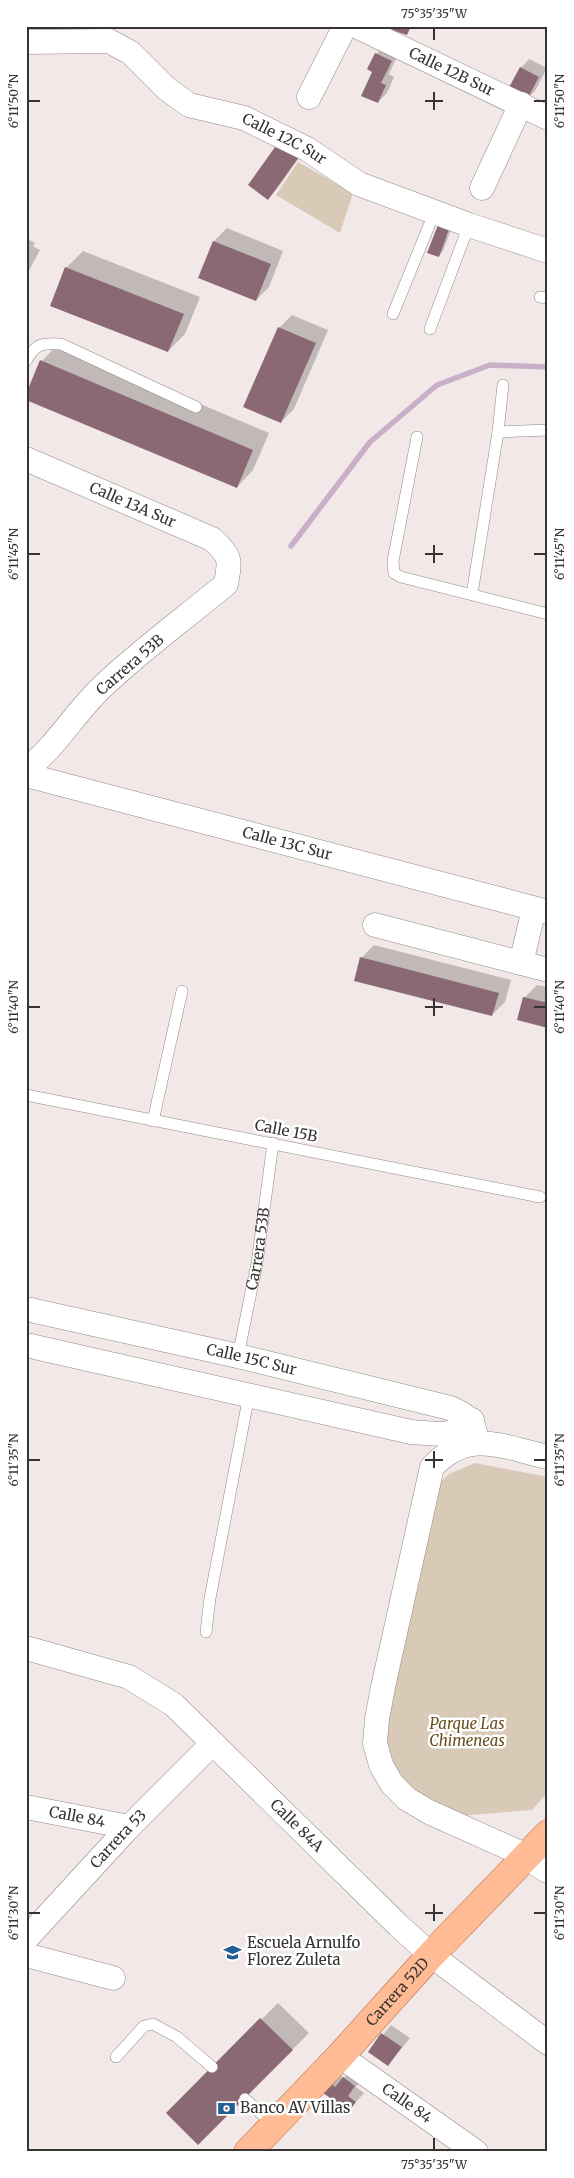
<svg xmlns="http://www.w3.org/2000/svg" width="574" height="2178" viewBox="0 0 574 2178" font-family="Merriweather,serif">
<rect width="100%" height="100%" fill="#f2e8e7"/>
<path fill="#d8cab7" d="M298 162 353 193 340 233 276 195Z
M475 1463 548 1477V1792L532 1810 448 1817 403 1788 387 1764 384 1737 431 1491 449 1474Z"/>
<path fill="#0003" d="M385 45 399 52 389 74 394 77 387 93 378 102 374 71 376 54Z
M529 59 547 68 535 91 526 100 521 68Z
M308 145 277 189 268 198 249 185Z
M453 225 443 251 439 255 429 252Z
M227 228 283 251 269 287 256 300 200 277 214 241Z
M26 238 35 243 33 246 40 250 26 276Z
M83 251 200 297 185 334 168 351 66 268Z
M292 315 328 330 294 409 281 422 279 328Z
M58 344 269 433 253 470 237 487 42 361Z
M374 945 511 980 505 1002 492 1015 361 958Z
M537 985 548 987V1027L524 998Z
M278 2003 309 2033 198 2144 168 2113Z
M391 2025 410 2038 388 2065 370 2051Z
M352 2069 363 2077 356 2087 364 2093 349 2110 332 2084 340 2075 344 2078Z"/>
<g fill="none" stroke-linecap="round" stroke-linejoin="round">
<path stroke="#caafc8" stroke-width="5.5" d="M291 546 370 442 437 385 490 365 548 367"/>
</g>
<path fill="#8a6975" d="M393 26H411L407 35 392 30Z
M375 53 392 61 381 83 386 85 378 103 361 96 372 72 367 69Z
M520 67 539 77 526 101 507 91Z
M280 140 301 154 268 200 248 185Z
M438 225 449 229 439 257 427 253Z
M213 241 271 264 256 301 198 278Z
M65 267 184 314 168 352 50 306Z
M278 327 316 343 281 423 243 407Z
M40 360 253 450 237 488 26 400V394Z
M360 957 499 993 492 1016 354 981Z
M523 997 548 1003V1028L517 1020Z
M260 2018 293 2050 198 2145 166 2113Z
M381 2033 402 2047 388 2066 368 2052Z
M343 2077 355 2086 348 2096 356 2102 349 2111 323 2093 331 2083 335 2087Z"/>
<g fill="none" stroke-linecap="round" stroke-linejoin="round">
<defs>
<g id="service">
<path d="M540 297 548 298"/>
<path d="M393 314 435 211"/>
<path d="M430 329 469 225"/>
<path d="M26 361C36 343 42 343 61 344L196 407"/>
<path d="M498 432 548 430"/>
<path d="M417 437 393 561 394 573 401 577 548 614"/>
<path d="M472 594 498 432 503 385"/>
<path d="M26 1095 540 1197"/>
<path d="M153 1121 182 991"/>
<path id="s1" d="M238 1356 257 1263 273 1143"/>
<path d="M206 1632 210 1598 249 1395"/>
<path d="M116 2057 144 2026 153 2024 177 2037 212 2067"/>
<path d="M245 2099 274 2125"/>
</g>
<g id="minor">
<path id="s2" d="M356 26 548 118"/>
<path id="s3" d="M26 42 109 41 131 53 167 89 189 105 244 118 307 149 359 184 469 225 548 251"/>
<path d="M309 97 345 26"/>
<path d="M482 188 521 104"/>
<path id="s4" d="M26 459 212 539C232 557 230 560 226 584 184 619 138 652 99 690 73 716 55 747 26 770"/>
<path id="s5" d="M26 775 548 912"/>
<path d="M375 925 521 963 534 909"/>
<path d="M521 963 548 970"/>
<path id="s6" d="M26 1309 238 1356 450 1408C470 1417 474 1420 477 1442"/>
<path d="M26 1345 411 1432C439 1433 449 1440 472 1420"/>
<path id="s7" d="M26 1648 129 1677 174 1705 399 1926 431 1955 548 2043"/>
<path id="s8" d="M26 1807 129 1827"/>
<path d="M527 1856 429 1812 407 1799 392 1784 381 1765 375 1743 377 1719 383 1687 432 1467C469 1428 502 1447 548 1457"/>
<path id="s9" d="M26 1939 129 1827 213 1743"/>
<path d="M26 1955 113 1978"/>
<path id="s10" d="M340 2056 476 2152"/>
</g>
<path id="secondary" d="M527 1856 548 1869"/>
<g id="primary">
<path id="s11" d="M248 2152 340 2056 431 1955 548 1834"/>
</g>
</defs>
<use href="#service" stroke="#928988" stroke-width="12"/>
<use href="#minor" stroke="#928988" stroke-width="25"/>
<use href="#secondary" stroke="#928988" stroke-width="29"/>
<use href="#primary" stroke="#b86e44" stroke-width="29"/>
<path stroke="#968f8e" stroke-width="3" stroke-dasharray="2.5 4" stroke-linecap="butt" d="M26 811 30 806
M548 1803 546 1805 548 1807"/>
<use href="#service" stroke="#fff" stroke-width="11"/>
<use href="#minor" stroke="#fff" stroke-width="24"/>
<use href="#secondary" stroke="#fff" stroke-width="28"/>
<use href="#primary" stroke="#febb94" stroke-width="28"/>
</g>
<path fill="none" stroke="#373333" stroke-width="2" d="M434 28V40M434 92V110M28 101H40M425 101H443M534 101H546M434 545V563M28 554H40M425 554H443M534 554H546M434 998V1016M28 1007H40M425 1007H443M534 1007H546M434 1451V1468M28 1460H40M425 1460H443M534 1460H546M434 1904V1921M28 1913H40M425 1913H443M534 1913H546M434 2138V2150"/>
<defs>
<symbol id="school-bare" viewBox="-9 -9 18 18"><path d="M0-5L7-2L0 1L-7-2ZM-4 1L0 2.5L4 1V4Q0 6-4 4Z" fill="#205f95" stroke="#fff" stroke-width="2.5" paint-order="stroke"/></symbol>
<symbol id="bank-bare" viewBox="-9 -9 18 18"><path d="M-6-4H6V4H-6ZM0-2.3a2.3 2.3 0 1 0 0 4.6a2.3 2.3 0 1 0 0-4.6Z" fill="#205f95" stroke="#fff" stroke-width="2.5" paint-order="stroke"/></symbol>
</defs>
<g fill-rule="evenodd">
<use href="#school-bare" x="220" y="1940" width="25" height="25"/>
<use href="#bank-bare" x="214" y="2096" width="25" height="25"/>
</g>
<g text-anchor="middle" stroke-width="5" stroke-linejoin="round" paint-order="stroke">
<g font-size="15" fill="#373333" stroke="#fff">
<text dy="5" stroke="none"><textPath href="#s2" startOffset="106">Calle 12B Sur</textPath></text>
<text dy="5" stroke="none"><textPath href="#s3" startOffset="288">Calle 12C Sur</textPath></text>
<text dy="5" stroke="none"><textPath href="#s4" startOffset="116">Calle 13A Sur</textPath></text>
<text transform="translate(130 665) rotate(-41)" y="5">Carrera 53B</text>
<text dy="5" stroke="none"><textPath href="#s5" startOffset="270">Calle 13C Sur</textPath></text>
<text transform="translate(286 1131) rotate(11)" y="5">Calle 15B</text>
<text dy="5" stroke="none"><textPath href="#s1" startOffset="109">Carrera 53B</textPath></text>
<text dy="5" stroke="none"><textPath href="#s6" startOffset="231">Calle 15C Sur</textPath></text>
<text dy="5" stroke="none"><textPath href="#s8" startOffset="52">Calle 84</textPath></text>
<text dy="5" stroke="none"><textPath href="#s7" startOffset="332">Calle 84A</textPath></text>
<text dy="5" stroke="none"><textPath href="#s9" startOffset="136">Carrera 53</textPath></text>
<text dy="5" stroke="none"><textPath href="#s11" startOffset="219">Carrera 52D</textPath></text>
<text dy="5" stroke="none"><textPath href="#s10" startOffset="82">Calle 84</textPath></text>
</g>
<g font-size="15" font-style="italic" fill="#6b4d1e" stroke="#fff">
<text x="467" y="1729">Parque Las<tspan x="467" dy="17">Chimeneas</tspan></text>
</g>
<g font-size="15" fill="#373333" stroke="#fff" text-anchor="start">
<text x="247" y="1948">Escuela Arnulfo<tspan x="247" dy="17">Florez Zuleta</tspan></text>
<text x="240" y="2113">Banco AV Villas</text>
</g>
</g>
<rect width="574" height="2178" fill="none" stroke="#ffffff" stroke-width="55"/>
<rect x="28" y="28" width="518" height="2122" fill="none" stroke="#373333" stroke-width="2"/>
<g font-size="12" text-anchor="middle" fill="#373333">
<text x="434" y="18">75°35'35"W</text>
<text transform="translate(14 101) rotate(-90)" y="4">6°11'50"N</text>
<text transform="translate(560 101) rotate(-90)" y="4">6°11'50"N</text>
<text transform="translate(14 554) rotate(-90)" y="4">6°11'45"N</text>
<text transform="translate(560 554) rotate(-90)" y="4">6°11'45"N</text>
<text transform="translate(14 1007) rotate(-90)" y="4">6°11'40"N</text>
<text transform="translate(560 1007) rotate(-90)" y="4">6°11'40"N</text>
<text transform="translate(14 1460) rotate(-90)" y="4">6°11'35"N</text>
<text transform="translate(560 1460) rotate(-90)" y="4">6°11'35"N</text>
<text transform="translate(14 1913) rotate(-90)" y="4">6°11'30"N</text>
<text transform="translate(560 1913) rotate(-90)" y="4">6°11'30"N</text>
<text x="434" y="2169">75°35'35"W</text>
</g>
</svg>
